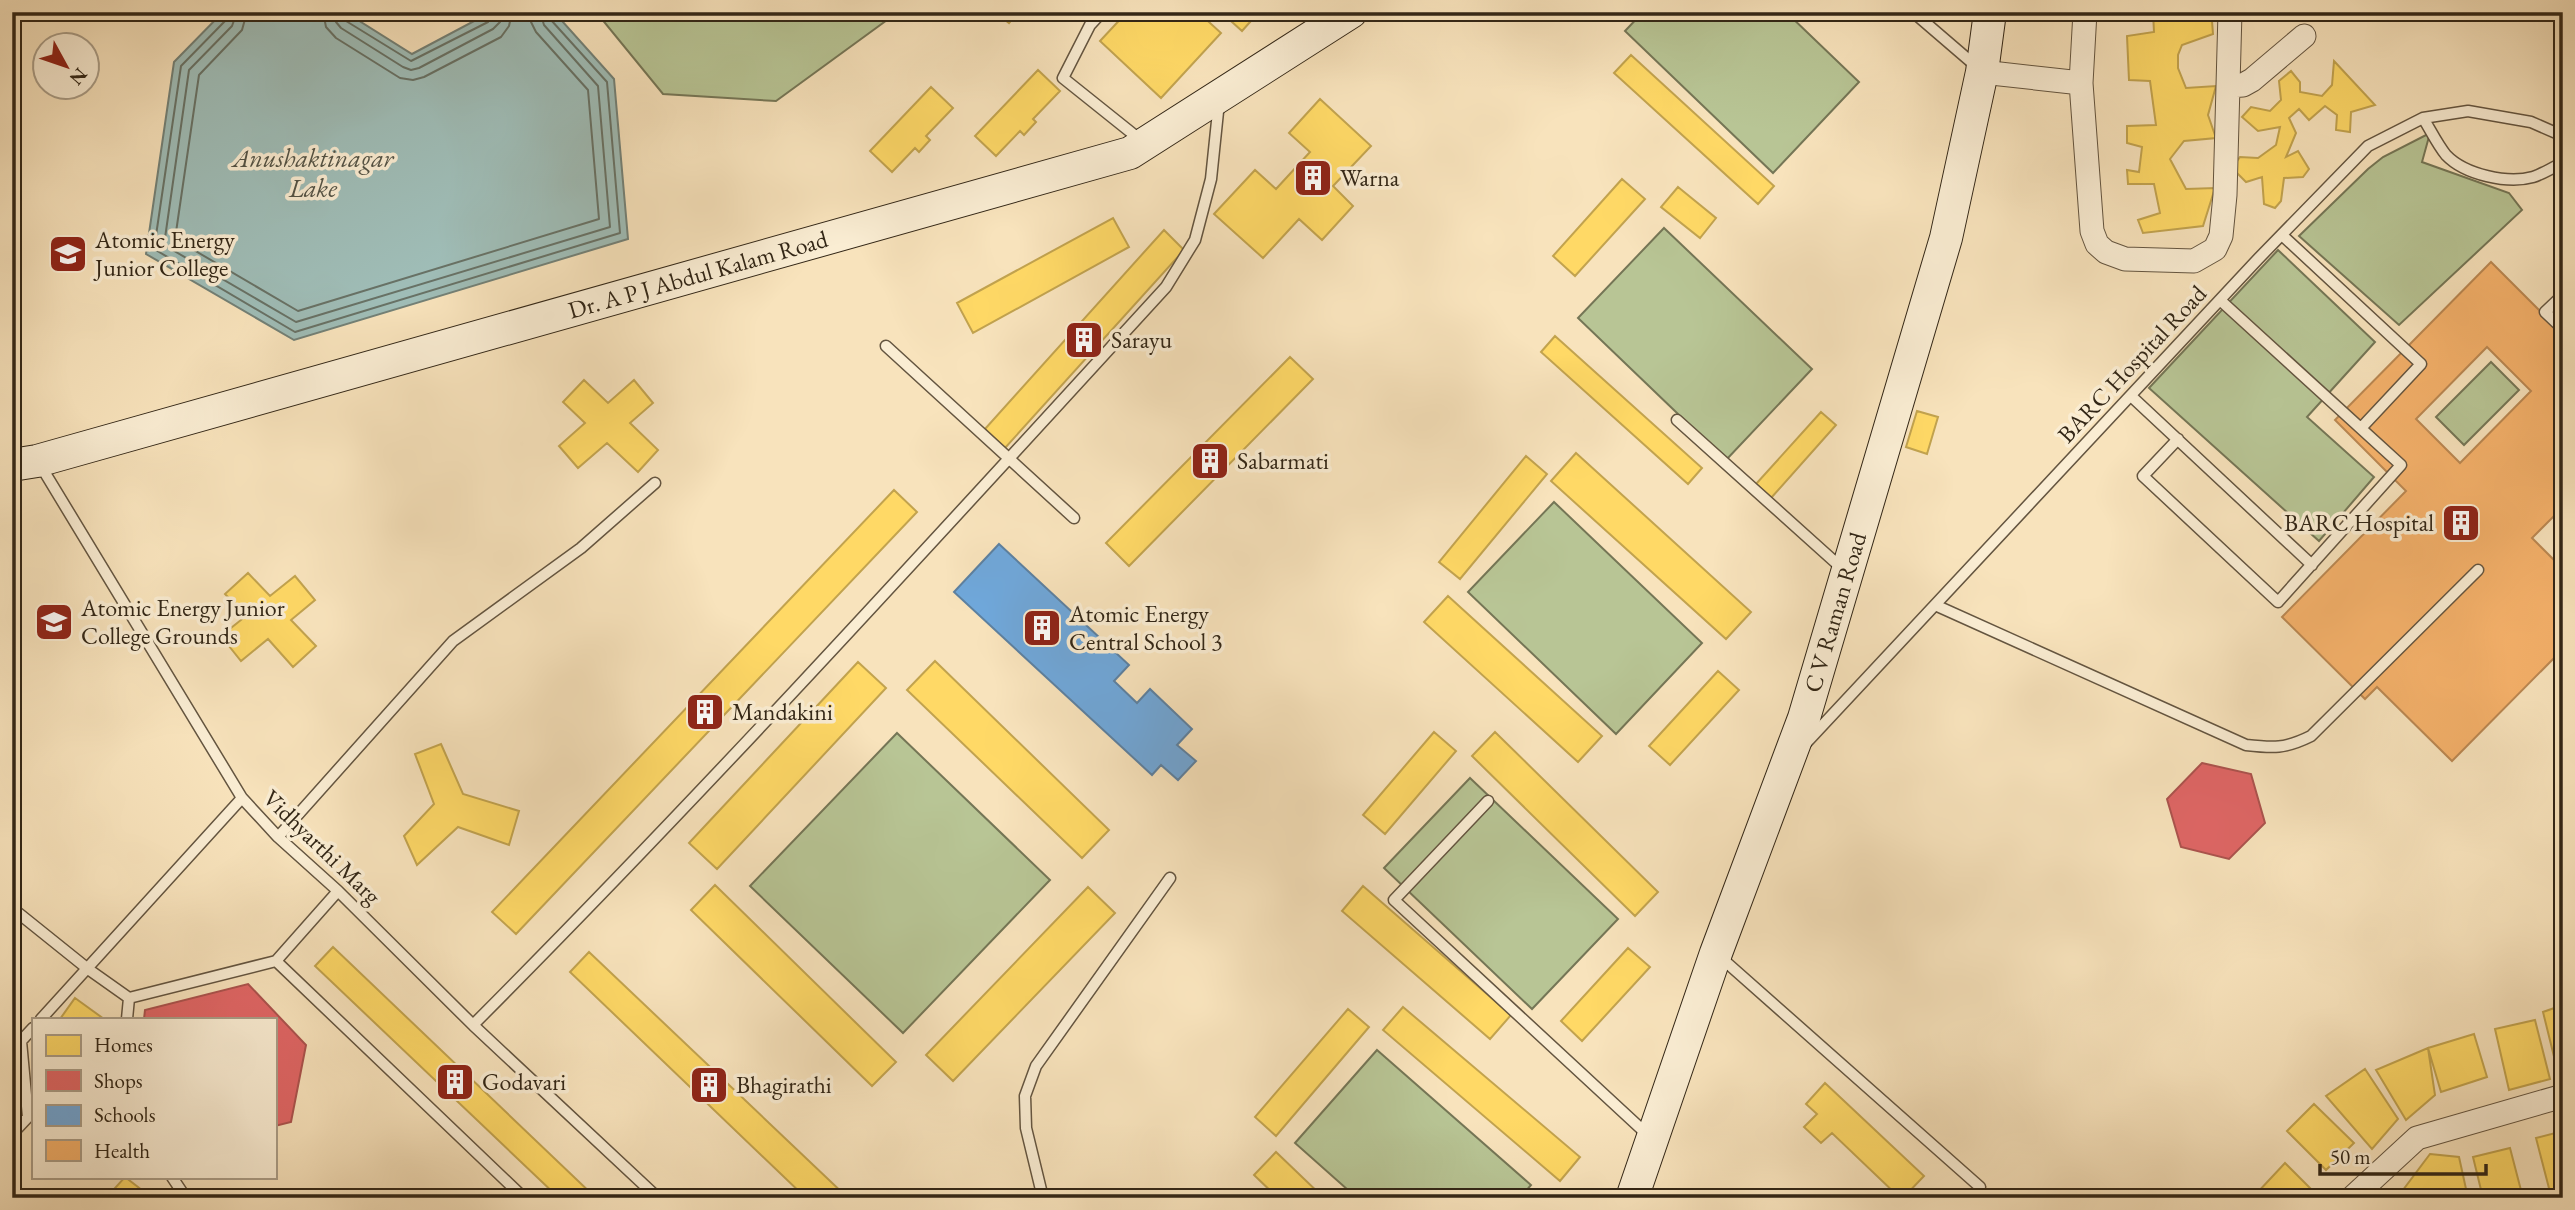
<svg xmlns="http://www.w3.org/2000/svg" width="2575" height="1210" viewBox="0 0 2575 1210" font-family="'EB Garamond',serif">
<rect width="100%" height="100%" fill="#f8e3bc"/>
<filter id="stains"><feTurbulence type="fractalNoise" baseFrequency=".00286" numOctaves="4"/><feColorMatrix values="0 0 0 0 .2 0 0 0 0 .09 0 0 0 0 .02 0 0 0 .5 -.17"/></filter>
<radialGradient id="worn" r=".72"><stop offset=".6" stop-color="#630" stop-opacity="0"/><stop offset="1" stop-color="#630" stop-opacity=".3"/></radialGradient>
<path fill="#b8c595" stroke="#757656" stroke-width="2" d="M596 12H898L776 101 663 94Z
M1643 12H1786L1859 82 1773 173 1625 31Z
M2430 133 2422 162 2509 193 2522 210 2399 325 2299 236 2368 169 2383 157Z
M1664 228 1812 369 1726 460 1578 318Z
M2278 250 2375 342 2307 417 2374 477 2319 541 2149 388Z
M2491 362 2519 390 2464 445 2436 417Z
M1554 502 1702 643 1616 734 1468 592Z
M897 733 1050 880 903 1033 750 886Z
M1470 778 1618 919 1532 1009 1384 868Z
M1377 1050 1531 1185 1520 1198H1357L1295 1143Z"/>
<path fill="#9fbdb7" stroke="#738177" stroke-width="2" d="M223 12H345L412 54 491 12H554L614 79 628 239 294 340 146 254 174 62Z"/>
<path fill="#ffd966" stroke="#c2a34e" stroke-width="2" d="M995 12H1018L1009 23Z
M1127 12H1198L1221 33 1161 98 1100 41Z
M1221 12H1259L1242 31Z
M2153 12H2182L2184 21H2212L2213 34 2182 45 2178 55V68L2186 88 2216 86 2208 115 2216 138 2184 141 2170 159 2186 189 2215 188 2203 226 2143 233 2138 220 2160 213 2154 184H2128L2127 170 2139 172 2142 147 2127 143V126L2156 125 2150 81 2129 80 2127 36 2154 32Z
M1631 55 1774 186 1758 204 1614 73Z
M2334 61 2375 105 2351 112 2350 132 2336 130 2337 115 2325 106 2309 120 2299 109 2289 118 2296 133 2286 157 2298 151 2309 169 2303 177 2284 178 2281 201 2275 208 2264 204 2262 177 2246 182 2232 168 2240 157 2258 158 2276 145 2280 127 2258 131 2242 117 2251 107 2270 111 2281 100 2279 81 2291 71 2300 82V92L2322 96 2332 85Z
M1038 70 1060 91 1033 119 1036 122 1024 135 1020 131 996 156 975 136Z
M931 87 953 108 926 136 930 140 919 152 915 148 892 172 870 151Z
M1320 99 1371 146 1333 186 1353 206 1322 240 1299 219 1263 258 1214 214 1255 170 1276 189 1310 152 1289 133Z
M1622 179 1645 199 1575 276 1553 256Z
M1678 187 1716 218 1700 238 1661 207Z
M1113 218 1129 247 973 333 957 303Z
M1164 230 1184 250 1005 448 985 429Z
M1555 336 1702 468 1688 484 1541 352Z
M1290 357 1313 379 1129 566 1106 543Z
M584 380 608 403 634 380 653 403 630 423 658 450 638 472 607 443 578 468 559 446 585 423 563 402Z
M1917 411 1938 417 1927 454 1906 447Z
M1821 412 1836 425 1771 498 1756 484Z
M1576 453 1751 612 1726 639 1551 481Z
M1526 456 1547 474 1460 579 1439 562Z
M894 490 917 512 516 934 492 912Z
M248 573 270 596 295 576 315 600 291 620 316 646 293 667 268 639 241 661 221 636 246 616 225 594Z
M1448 596 1602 736 1578 762 1424 622Z
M935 661 1109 830 1082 858 907 690Z
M858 662 886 688 717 869 689 843Z
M1718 671 1739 690 1670 765 1649 746Z
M1434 732 1456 751 1385 834 1363 815Z
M1495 732 1658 892 1635 916 1472 756Z
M441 744 463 794 519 811 509 845 458 827 417 865 404 836 434 804 415 754Z
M715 885 896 1062 872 1086 691 910Z
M1363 886 1511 1015 1490 1039 1342 911Z
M1088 887 1115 913 953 1081 926 1055Z
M333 947 596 1198H559L315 966Z
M1628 948 1650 967 1582 1041 1561 1021Z
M589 952 848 1198H806L570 972Z
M75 998 104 1019H60Z
M2563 1005V1089H2562L2543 1012Z
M1403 1007 1580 1157 1560 1181 1383 1030Z
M1348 1009 1369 1027 1276 1136 1255 1117Z
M2535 1020 2550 1079 2509 1090 2495 1029Z
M2474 1034 2487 1077 2441 1092 2428 1048Z
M2428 1048 2435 1095 2406 1120 2376 1070Z
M2365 1069 2398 1119 2372 1149 2326 1096Z
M1825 1083 1924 1176 1903 1198H1900L1832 1133 1821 1143 1804 1127 1817 1114 1806 1104Z
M2314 1104 2354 1143 2326 1170 2287 1131Z
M2563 1131V1189L2550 1192 2536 1138Z
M2510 1148 2523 1198H2483L2473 1157Z
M1276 1152 1324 1198H1278L1254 1175Z
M2430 1154 2459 1157 2468 1198H2409L2403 1190Z
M2285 1163 2320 1198H2260L2256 1194Z
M125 1177 147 1194 144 1198H106Z"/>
<path fill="#e06666" stroke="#ac534e" stroke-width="2" d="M2202 763 2251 774 2265 823 2229 859 2181 847 2167 799Z
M248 984 306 1045 291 1122 275 1126V1019H144L145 1010Z"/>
<path fill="#6fa8dc" stroke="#5d81a1" stroke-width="2" d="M999 544 1129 665 1114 681 1137 703 1150 689 1192 729 1177 745 1196 761 1178 780 1161 765 1152 775 954 592Z"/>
<path fill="#f6b26b" stroke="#bb8852" stroke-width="2" fill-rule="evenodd" d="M2491 262 2563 334V507L2532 538 2563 569V649L2452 761 2377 687 2365 699 2282 617 2406 491 2335 420ZM2487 347 2531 391 2460 463 2416 419Z"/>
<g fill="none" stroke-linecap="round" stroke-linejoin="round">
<path stroke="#687266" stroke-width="2" d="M228 12 226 20 181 66 154 249 295 332 620 233 607 82 551 20 549 12
M237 12 232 26 189 70 164 245 296 322 610 227 598 86 544 25 540 12
M247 12 242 30 199 75 175 239 298 311 599 219 588 90 536 32 531 22 530 12
M323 12 326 27 336 38 400 78 413 80 424 77 501 37 509 26 512 12
M334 12 336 22 341 28 403 67 411 70 419 68 493 29 500 22 501 12
M343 12 346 21 411 61 488 22 493 12"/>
<defs>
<path id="lane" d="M1102 12 1090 25 1063 78 1143 142
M1913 12 1977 67
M2423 118C2430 129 2437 144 2446 155 2465 175 2508 184 2533 177 2543 174 2553 167 2563 163
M2282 235 2421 364 2362 427
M2563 295 2545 312 2563 329
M886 346 1074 518
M2131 396 2312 565
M1677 420 1845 571
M2178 439 2143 476 2278 602 2401 465 2220 300
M39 463 242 798 278 837 338 891 473 1025 658 1198
M1935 605 2246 745C2273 748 2285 749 2311 736L2478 570
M1806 743 2258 259 2368 146 2423 118 2468 111 2531 122 2563 136
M1488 801 1394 900 1650 1137
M278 837 453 641 581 548 655 483
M12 908 88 969 129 998 127 1019
M1718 955 1980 1187
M276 961 524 1198
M129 998 276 961 338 891
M41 1019 242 798
M473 1025C711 786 938 536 1166 287L1195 240 1211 179 1219 102
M12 1134 28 1117 21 1041 33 1028
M172 1177 186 1198
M1043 1198 1026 1128 1025 1096 1036 1066 1170 878"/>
<path id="street" d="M1982 72 2081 83 2092 231 2097 244 2106 252 2125 259 2194 261 2215 249 2221 236 2225 195 2230 12
M2081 83 2085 12
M2229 86 2243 85 2252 80 2304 36
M2352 1198 2417 1138 2563 1096"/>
<g id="secondary">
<path id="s1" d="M12 465 37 461 1130 153 1351 12"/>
<path id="s2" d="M1632 1198 1716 953 1804 718 1946 238 1982 72 1990 12"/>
</g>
</defs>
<use href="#lane" stroke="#645540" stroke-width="13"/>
<use href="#street" stroke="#645540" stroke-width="25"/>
<use href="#secondary" stroke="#322616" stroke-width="34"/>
<use href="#lane" stroke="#faedd3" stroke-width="10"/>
<use href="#street" stroke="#faedd3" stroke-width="23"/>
<use href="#secondary" stroke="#faedd3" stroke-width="32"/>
</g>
<defs>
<symbol id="building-square" viewBox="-11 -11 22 22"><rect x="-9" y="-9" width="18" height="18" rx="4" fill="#8f2418" stroke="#faedd3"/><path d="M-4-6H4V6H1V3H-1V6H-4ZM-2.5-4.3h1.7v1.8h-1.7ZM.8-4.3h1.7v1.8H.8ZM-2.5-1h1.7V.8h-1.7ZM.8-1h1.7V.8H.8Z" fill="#fff"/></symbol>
<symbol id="university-square" viewBox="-11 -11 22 22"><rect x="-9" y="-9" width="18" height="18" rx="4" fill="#8f2418" stroke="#faedd3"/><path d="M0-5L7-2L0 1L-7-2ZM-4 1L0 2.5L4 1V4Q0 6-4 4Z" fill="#fff"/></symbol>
</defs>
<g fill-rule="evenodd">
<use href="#building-square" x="1291" y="156" width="44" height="44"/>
<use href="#university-square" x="46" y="232" width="44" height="44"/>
<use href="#building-square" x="1062" y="318" width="44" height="44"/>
<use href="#building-square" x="1188" y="439" width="44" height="44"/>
<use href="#building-square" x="2439" y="501" width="44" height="44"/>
<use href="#university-square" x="32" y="600" width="44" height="44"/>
<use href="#building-square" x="1020" y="606" width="44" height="44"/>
<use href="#building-square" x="683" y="690" width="44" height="44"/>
<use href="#building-square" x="433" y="1060" width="44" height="44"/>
<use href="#building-square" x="687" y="1063" width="44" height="44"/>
</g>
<g text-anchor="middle" stroke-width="7" stroke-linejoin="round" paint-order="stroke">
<g font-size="24" fill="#322616" stroke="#faedd3" text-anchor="start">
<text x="1340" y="186">Warna</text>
<text x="95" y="248">Atomic Energy<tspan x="95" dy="28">Junior College</tspan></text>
<text x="1111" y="348">Sarayu</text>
<text x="1237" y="469">Sabarmati</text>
<text x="2434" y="531" text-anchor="end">BARC Hospital</text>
<text x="81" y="616">Atomic Energy Junior<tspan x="81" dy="28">College Grounds</tspan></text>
<text x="1069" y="622">Atomic Energy<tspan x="1069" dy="28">Central School 3</tspan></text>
<text x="732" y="720">Mandakini</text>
<text x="482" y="1090">Godavari</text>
<text x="736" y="1093">Bhagirathi</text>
</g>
<g font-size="24" fill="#322616" stroke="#faedd3">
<text dy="8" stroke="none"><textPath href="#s1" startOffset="712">Dr. A P J Abdul Kalam Road</textPath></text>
<text transform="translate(2132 364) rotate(-47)" y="8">BARC Hospital Road</text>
<text dy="8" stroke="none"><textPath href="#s2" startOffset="620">C V Raman Road</textPath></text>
<text transform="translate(322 847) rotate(44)" y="8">Vidhyarthi Marg</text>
</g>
<g font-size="26" font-style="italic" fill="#535346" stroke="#faedd3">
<text x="313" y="167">Anushaktinagar<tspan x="313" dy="30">Lake</tspan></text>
</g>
</g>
<rect width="2575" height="1210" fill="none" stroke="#f8e3bc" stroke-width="42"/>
<rect x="14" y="14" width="2547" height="1182" fill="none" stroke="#322616" stroke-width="3.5"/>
<rect x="21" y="21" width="2533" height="1168" fill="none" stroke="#322616" stroke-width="2"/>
<rect x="32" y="1018" width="245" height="161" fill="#faedd3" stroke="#aa9d87" stroke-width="2"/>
<rect x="46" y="1035" width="35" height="21" fill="#ffd966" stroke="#aa9d87" stroke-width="2"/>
<text x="94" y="1052" font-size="21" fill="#322616">Homes</text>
<rect x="46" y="1070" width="35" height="21" fill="#e06666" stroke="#aa9d87" stroke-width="2"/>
<text x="94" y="1088" font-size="21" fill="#322616">Shops</text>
<rect x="46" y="1105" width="35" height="21" fill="#6fa8dc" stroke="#aa9d87" stroke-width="2"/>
<text x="94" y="1122" font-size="21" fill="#322616">Schools</text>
<rect x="46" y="1140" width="35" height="21" fill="#f6b26b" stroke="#aa9d87" stroke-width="2"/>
<text x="94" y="1158" font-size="21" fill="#322616">Health</text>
<g transform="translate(66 66) rotate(130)"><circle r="33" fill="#faedd3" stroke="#aa9d87" stroke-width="2"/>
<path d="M0-5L12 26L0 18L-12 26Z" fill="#8f2418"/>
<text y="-10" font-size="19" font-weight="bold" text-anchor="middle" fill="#322616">N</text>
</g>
<path d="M2320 1164v10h166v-10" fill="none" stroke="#322616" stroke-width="3.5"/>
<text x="2330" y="1164" font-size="21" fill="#322616" stroke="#faedd3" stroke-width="5" paint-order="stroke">50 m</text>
<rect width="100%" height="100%" filter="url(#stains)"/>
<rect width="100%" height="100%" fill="url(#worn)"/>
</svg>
